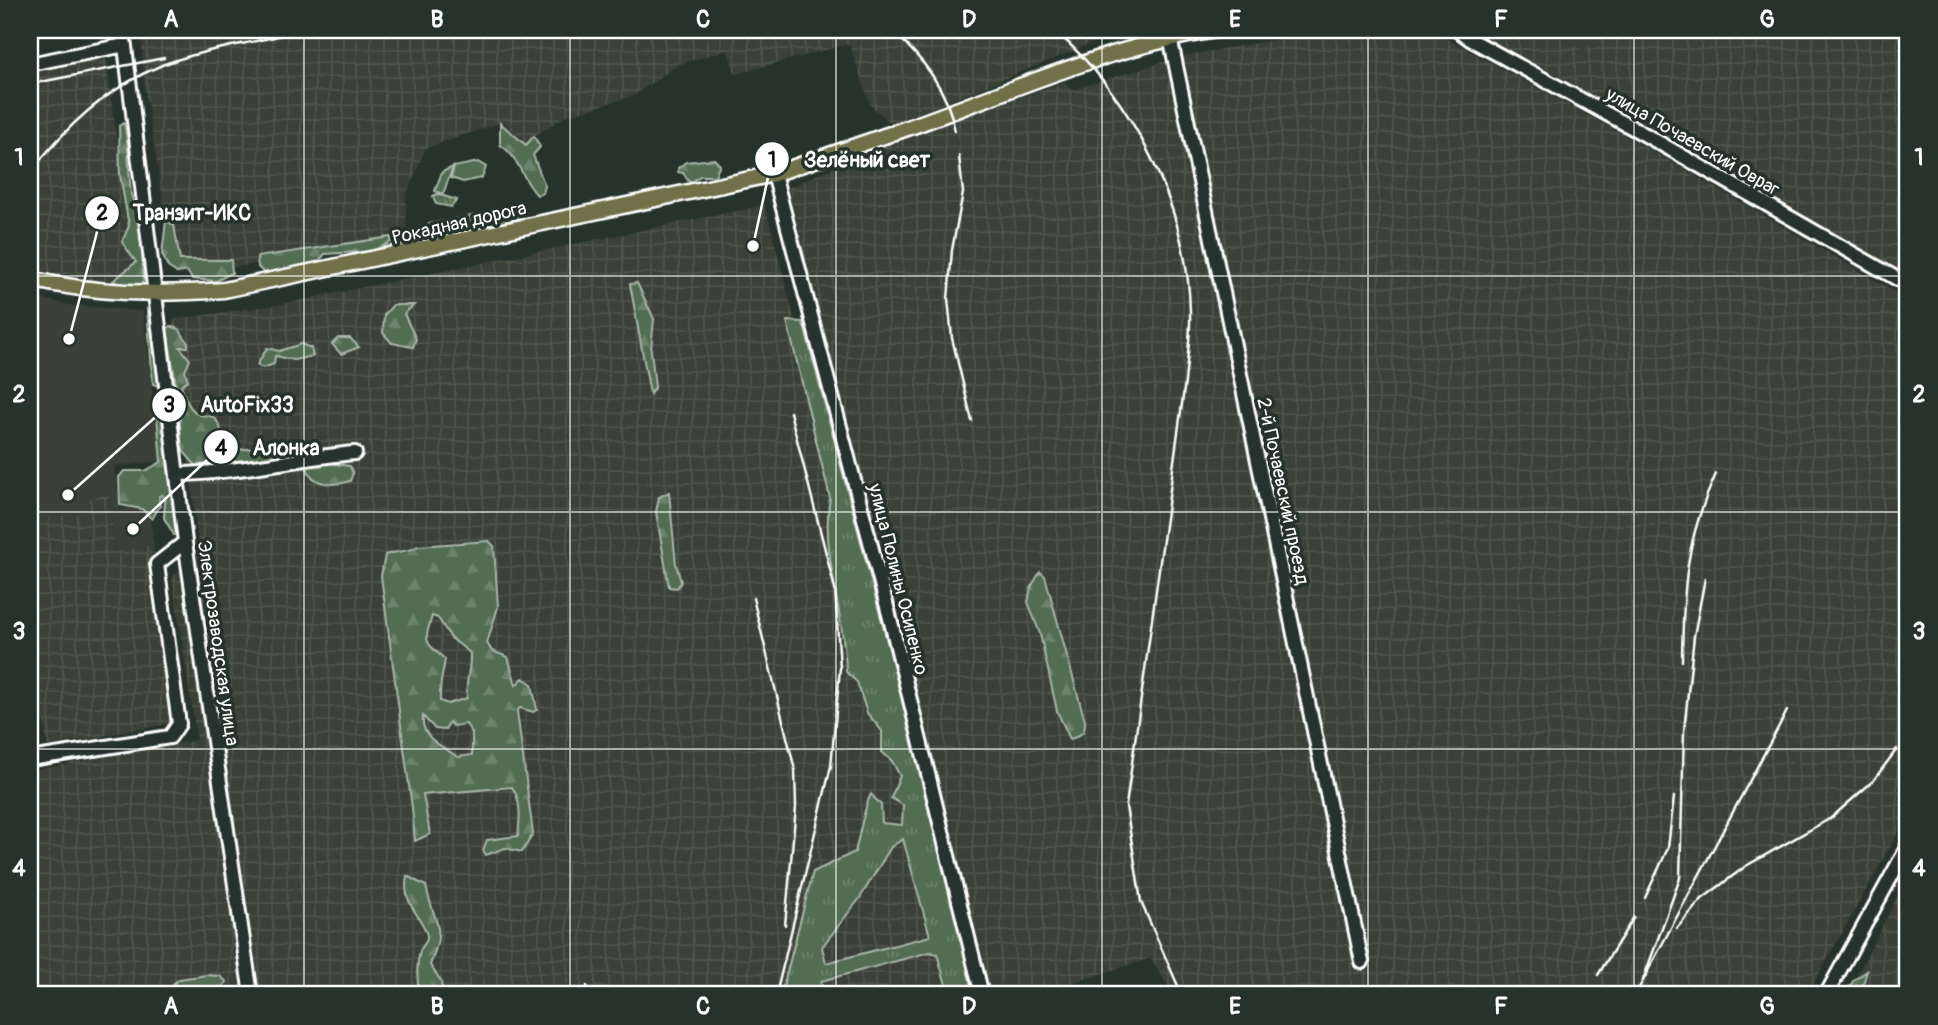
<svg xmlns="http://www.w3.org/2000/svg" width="1938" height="1025" viewBox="0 0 1938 1025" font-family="Pangolin,sans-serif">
<defs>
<pattern id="industrial-grid" width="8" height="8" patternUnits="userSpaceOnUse" patternTransform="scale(1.75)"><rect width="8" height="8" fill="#3a4138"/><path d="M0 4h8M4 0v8" fill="none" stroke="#4e544c"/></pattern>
<pattern id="grass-tufts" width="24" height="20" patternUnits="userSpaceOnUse" patternTransform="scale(1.75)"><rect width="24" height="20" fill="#536d53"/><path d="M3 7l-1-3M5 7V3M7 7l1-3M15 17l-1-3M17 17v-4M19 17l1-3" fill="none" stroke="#6d836d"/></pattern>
<pattern id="forest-firs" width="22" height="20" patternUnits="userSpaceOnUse" patternTransform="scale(1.75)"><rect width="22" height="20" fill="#536d53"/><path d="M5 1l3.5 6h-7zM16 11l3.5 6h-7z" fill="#6d836d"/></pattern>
</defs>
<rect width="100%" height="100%" fill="#26332d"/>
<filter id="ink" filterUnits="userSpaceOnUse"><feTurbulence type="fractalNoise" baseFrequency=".0143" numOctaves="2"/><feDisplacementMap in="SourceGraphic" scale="14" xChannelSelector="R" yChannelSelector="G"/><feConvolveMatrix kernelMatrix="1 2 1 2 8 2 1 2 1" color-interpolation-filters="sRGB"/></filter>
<g filter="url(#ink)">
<path fill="#3a4138" d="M1567 30H1598L1586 53 1562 39Z
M30 296 69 305 143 311 160 461 114 466 120 509 148 506 154 545 115 551 109 495 89 498 90 507 87 514 37 518V526L30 527Z"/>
<path fill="url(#industrial-grid)" d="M141 30H1124L893 124 871 106 849 44 735 74 728 50 679 64 633 96 566 116 534 136 526 145 500 123 426 148 406 196V240L388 246 175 275 144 83Z
M1334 30H1431L1633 140 1908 299V815L1807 995H1173L1151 958 1034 995H990L788 188 884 144 1065 82 1072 90 1182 56Z
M1479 30H1567L1562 40 1586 52 1598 30H1908V275L1546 69 1495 43Z
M106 58 133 265 120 285 30 269V74Z
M765 205 969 995H30V771L197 740 172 578 199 551 173 323 176 319 277 305Z
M109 495 115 551 154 545 152 558 173 723 47 746 30 622V527L37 526V518L87 514 86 508 90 507 89 498Z
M1908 876V995H1847Z"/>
<path fill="url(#grass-tufts)" stroke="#a9b6a9" stroke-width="2" fill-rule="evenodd" d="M478 162 486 167 482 178 463 182 451 178 454 167Z
M453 167 443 194 435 191 442 172Z
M437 194 457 200 451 207 436 204 433 196Z
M519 207 524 209 522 218 431 237 427 235 426 228 429 224Z
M787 321 803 322 980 995H949L937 954 930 952 821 981 823 995H781L813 872 855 852C859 838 865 803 871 794L881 805 882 823 902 825 903 805 891 798 900 776 892 761 882 752V731L867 713 857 682 846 672C845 615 820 550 830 498ZM903 839 930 936 826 963 822 947 860 898 891 847Z
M207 975 220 976 227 982 213 995H174L173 984 179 979Z"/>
<path fill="url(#forest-firs)" stroke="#a9b6a9" stroke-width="2" fill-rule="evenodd" d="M124 123C130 146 128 169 131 193 132 202 138 210 140 219 143 239 142 260 144 280L141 284 130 287 113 281 136 262 122 242 129 226 120 175 119 126Z
M500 123 526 145 534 136 540 147 533 155 545 186 543 193 537 195C521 179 520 157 500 145Z
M714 159 720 165 715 176H700L690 183 683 173 678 172V168L686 162Z
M166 221 174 225 180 260H231L232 273 216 281 192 279 187 271 177 273 168 267 162 254Z
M391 237V242L373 251 325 254 317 263 264 273 258 267 257 257Z
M637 283 654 319 651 350 655 387 650 394 630 284Z
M393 305H414L404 314 416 339 413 347 392 343 383 333 384 315Z
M147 309 154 314 161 387 153 384Z
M170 326 179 329 188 343V347H180L190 360 185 371 188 380 181 385C185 397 187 407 198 414 202 417 210 414 214 418 222 424 225 446 223 455 237 448 260 446 276 453L273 457 240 465 199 469 184 452 181 443 179 403 167 330Z
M338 338H350L359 347 341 354 332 344Z
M301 344 311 348 313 356 294 360 275 356 274 364 263 368 257 365 267 348 279 351Z
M160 410 166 415 179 535H174L164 518 165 500 162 495 159 496 160 506 152 519 142 509 120 505 119 477 124 471H145L161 462 157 417Z
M319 462 350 466 353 473 350 481C335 486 312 486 307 468L309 464Z
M669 492 676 564 681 582 677 588 669 587 656 512 659 497Z
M489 541 494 546 498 607 487 643 492 651 508 657 516 685 523 678 532 684 537 710 533 712 520 708 517 711 533 834 522 852 505 848 486 855 483 850 487 840 518 836C520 819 522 802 512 787L423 795 430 834 415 841 412 808 381 576 385 555C395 551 410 552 418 546ZM432 616 438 618 451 638 470 653C471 669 465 681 467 698L448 704 440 701C439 684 443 674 445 659 424 642 424 642 432 616ZM423 716 435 729 445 730 449 722 453 726 466 724 472 733V755L458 757C442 746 420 738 423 716Z
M1040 572 1045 576 1085 721C1086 732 1080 736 1070 739L1057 711 1040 634 1028 602 1031 587Z
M407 876 426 886C434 925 447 923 430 965L441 981 443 995H420C417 982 416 965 420 951 423 943 430 942 426 932 418 911 402 903 407 876Z
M1867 971 1860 995H1844L1854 980Z"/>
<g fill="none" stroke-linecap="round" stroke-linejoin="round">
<defs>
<path id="minor" d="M123 30 185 542 251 995
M1166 30 1170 37 1362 962
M1458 30 1470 39 1642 133 1908 285
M30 64 125 45
M774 174 892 626 982 995
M178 474C238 473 295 458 355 453
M30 759 170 737 179 724 157 564 185 542
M1826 995 1908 846"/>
<path id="major" d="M896 132C1002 95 1105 47 1216 30
M30 279C95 294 157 295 224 290L774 174 890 134"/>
</defs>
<use href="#minor" stroke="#fff" stroke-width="18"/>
<use href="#major" stroke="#fff" stroke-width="19"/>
<use href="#minor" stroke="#26332d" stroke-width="12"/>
<use href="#major" stroke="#70704a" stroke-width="14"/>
<path stroke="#fff" stroke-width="2.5" d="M892 30C923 59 947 88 955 131
M1054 30C1133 97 1188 208 1190 312 1191 335 1187 359 1185 382L1126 806 1141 902 1182 995
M270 37 308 30
M30 84 164 58
M959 156 963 193 952 250 948 299 952 338 972 421
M30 173C66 126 107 88 162 65 198 51 241 45 278 36
M1705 578 1694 636 1684 731 1680 878 1643 980 1787 711
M753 598 795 770 796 807 785 925
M1682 661C1683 590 1685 540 1716 474
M30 697V732
M1645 898 1668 848 1674 797
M1677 928 1702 899 1746 866 1831 818 1873 781 1897 749
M1598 975 1634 917
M587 986 588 995
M776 995 831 766 840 668 835 589 790 412
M1635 995 1648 972"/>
</g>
</g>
<path fill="none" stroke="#fff" stroke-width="2" stroke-opacity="0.55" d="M304 30V995M570 30V995M836 30V995M1102 30V995M1368 30V995M1634 30V995M30 276H1908M30 512H1908M30 749H1908"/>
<g text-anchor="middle" stroke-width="7" stroke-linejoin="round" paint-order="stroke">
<g font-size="19" fill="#fff" stroke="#26332d">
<text transform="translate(1693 141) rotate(30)" y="7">улица Почаевский Овраг</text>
<text transform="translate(459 222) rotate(-13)" y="7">Рокадная дорога</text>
<text transform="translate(1284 491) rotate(78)" y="7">2-й Почаевский проезд</text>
<text transform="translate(899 579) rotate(76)" y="7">улица Полины Осипенко</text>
<text transform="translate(219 643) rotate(82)" y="7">Электрозаводская улица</text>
</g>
</g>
<path fill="none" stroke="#fff" stroke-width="2.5" d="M753 246L772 159M69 339L102 213M68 495L169 405M133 529L221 447"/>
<g fill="#fff" stroke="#26332d" stroke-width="2.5">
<circle cx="753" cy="246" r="7"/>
<circle cx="69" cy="339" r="7"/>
<circle cx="68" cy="495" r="7"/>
<circle cx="133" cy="529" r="7"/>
<circle cx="772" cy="159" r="18"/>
<circle cx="102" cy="213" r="18"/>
<circle cx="169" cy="405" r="18"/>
<circle cx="221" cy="447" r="18"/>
</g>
<g font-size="21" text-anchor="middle" font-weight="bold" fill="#111">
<text x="772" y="167">1</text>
<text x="102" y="220">2</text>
<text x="169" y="412">3</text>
<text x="221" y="455">4</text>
</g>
<g font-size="21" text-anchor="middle" font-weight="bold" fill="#fff" stroke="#26332d" stroke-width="7" stroke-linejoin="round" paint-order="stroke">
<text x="867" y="167">Зелёный свет</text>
<text x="192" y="220">Транзит-ИКС</text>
<text x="247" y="412">AutoFix33</text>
<text x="286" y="455">Алонка</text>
</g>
<rect width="1938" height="1025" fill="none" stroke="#26332d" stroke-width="77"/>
<rect x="38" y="38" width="1861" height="948" fill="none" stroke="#fff" stroke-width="2.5"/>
<g font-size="23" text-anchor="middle" font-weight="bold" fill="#fff">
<text x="171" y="27">A</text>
<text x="437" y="27">B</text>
<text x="703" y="27">C</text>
<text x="969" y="27">D</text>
<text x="1235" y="27">E</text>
<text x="1501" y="27">F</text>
<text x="1767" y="27">G</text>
<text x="19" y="165">1</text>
<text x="1919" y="165">1</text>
<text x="19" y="402">2</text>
<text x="1919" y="402">2</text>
<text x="19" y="639">3</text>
<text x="1919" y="639">3</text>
<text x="19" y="876">4</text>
<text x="1919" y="876">4</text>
<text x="171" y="1014">A</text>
<text x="437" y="1014">B</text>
<text x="703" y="1014">C</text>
<text x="969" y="1014">D</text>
<text x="1235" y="1014">E</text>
<text x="1501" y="1014">F</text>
<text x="1767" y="1014">G</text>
</g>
</svg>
